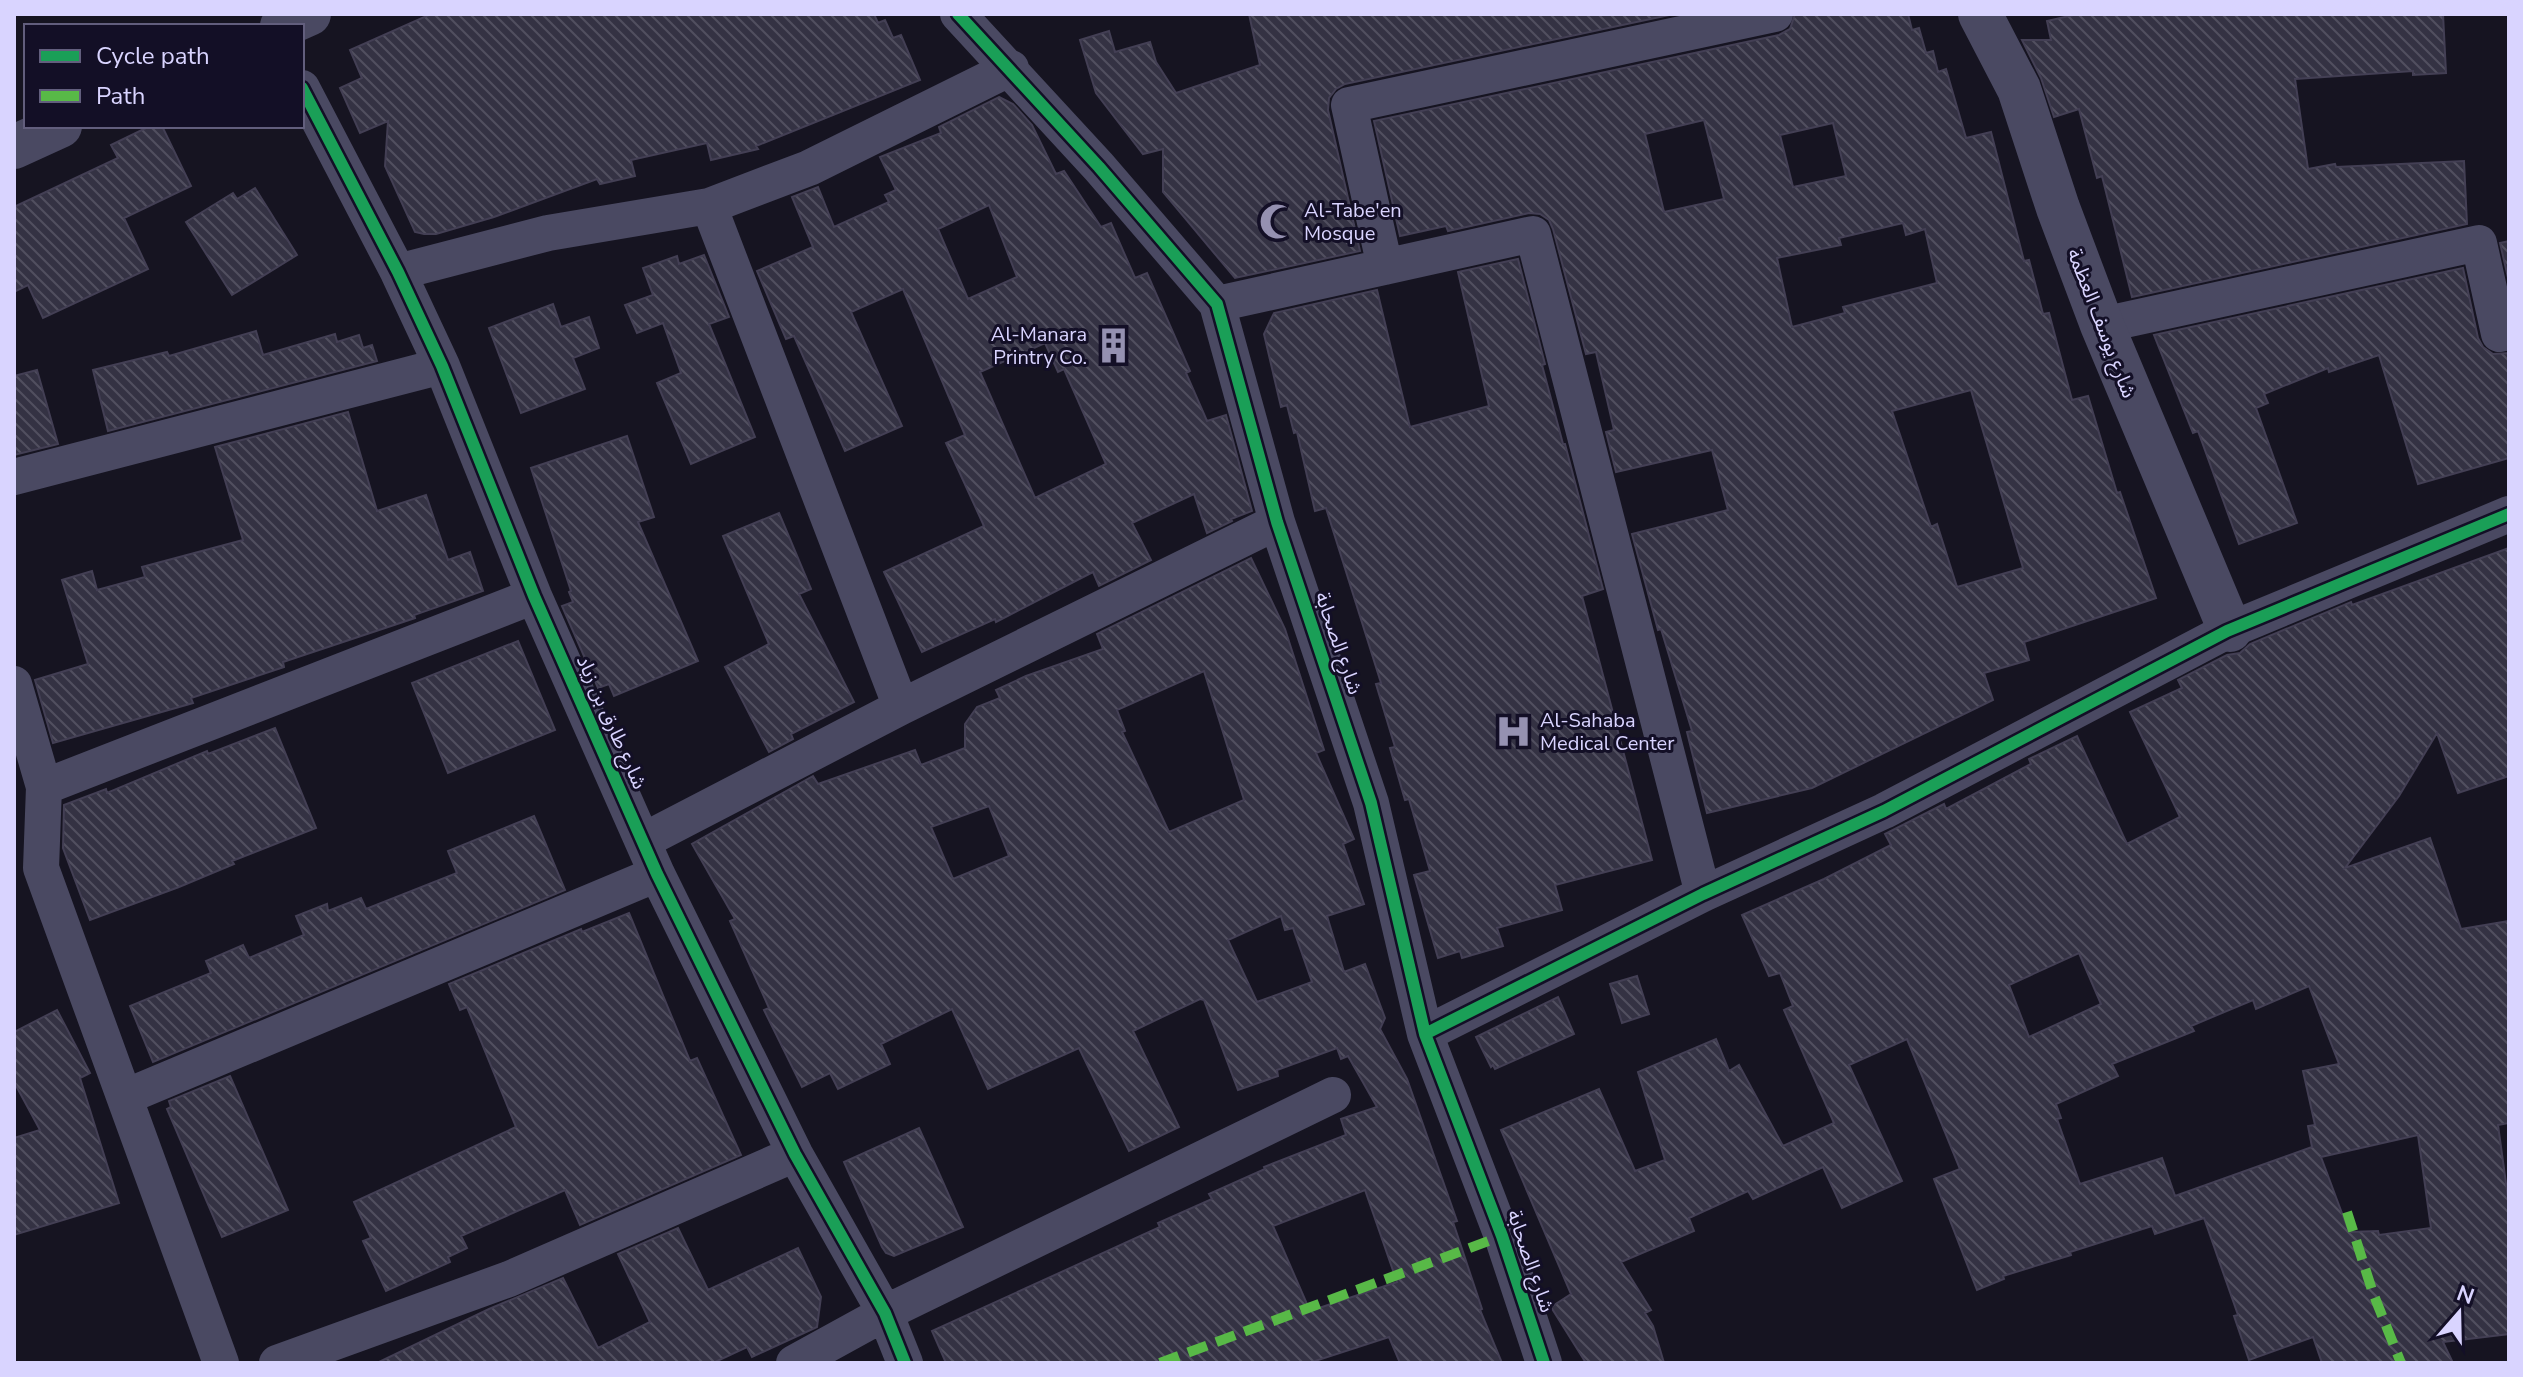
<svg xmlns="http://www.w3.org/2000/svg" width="2523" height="1377" viewBox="0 0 2523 1377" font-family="'Nunito Sans','Noto Sans Arabic',sans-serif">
<defs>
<pattern id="building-back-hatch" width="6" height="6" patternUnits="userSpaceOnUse" patternTransform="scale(2)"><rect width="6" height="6" fill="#343243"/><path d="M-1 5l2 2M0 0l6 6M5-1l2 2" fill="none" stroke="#514f5f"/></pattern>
</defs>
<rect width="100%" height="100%" fill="#161421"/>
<path fill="url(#building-back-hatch)" stroke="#433f54" stroke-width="2" fill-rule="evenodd" d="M431 14H874L878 23 885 20 893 38 901 35 920 80 756 146 758 149 711 160 707 143 631 160 635 176 600 184 597 179 494 217 436 234H424L415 232 385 166 388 121 360 133 340 88 362 78 350 50Z
M1249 14H1674L1345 84 1336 89 1329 98 1328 110 1360 251 1235 278 1163 192V149L1143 154 1096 93 1080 40 1109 31 1115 52 1150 42 1156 62 1176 93 1260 65Z
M1795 14H1908L1912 30 1919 28 1926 53 1933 51 1938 72 1946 69 1966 138 1991 132 2024 261 2029 260 2043 314 2049 313 2072 400 2088 396 2117 493 2120 492 2156 598 2024 642 2029 660 1984 673 1993 700 1812 788 1707 813 1687 732 1692 731 1661 629 1658 630 1632 534 1728 510 1712 450 1616 472 1606 432 1614 430 1596 352 1586 354 1553 229 1549 220 1540 214 1529 213 1448 231 1446 226 1400 236 1374 121 1779 35 1790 29ZM1704 120 1724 199 1664 212 1645 134ZM1833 123 1846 176 1793 187 1780 135ZM1903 223 1906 235 1925 229 1937 283 1843 307 1845 313 1792 327 1777 258 1841 245 1839 238ZM1971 390 2023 568 1957 587 1937 524 1931 527 1892 411Z
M2078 14H2443L2446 73 2413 75V71L2295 79 2308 169 2335 164 2336 167 2464 161 2467 224 2132 297 2102 176 2097 178 2079 109 2054 117 2041 78 2022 40H2051L2047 21Z
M999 97 1013 104 1032 125 1056 174 1064 171 1101 227 1111 223 1135 278 1147 273 1190 371 1186 373 1207 421 1226 415 1252 511 1231 519 1232 521 1207 533 1194 494 1132 523 1151 560 1099 586 1093 572 996 622 995 619 922 652 884 572 984 526 946 443 965 435 903 289 851 312 902 426 845 451 794 336 786 339 757 271 813 247 792 197 818 187 834 227 889 202 885 195 896 190 880 157 941 133 939 127ZM989 205 1017 277 968 299 938 229ZM1045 343 1058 372 1064 369 1106 464 1035 498 980 372Z
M150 126H162L191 186 124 218 148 269 43 318 28 285 14 292V207L118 158 111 145Z
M255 188 297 255 232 295 186 222 233 193 237 199Z
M2509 241V282L2500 243Z
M704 255 729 317 709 324 755 437 691 464 657 383 681 373 663 323 637 333 625 305 653 295 643 268 677 256 679 264Z
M1518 259 1545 364 1542 365 1563 444H1565L1603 589 1582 596 1652 860 1555 885 1562 910 1497 928 1503 946 1462 958 1460 951 1438 958 1414 875 1430 871 1409 799 1405 800 1390 748 1395 747 1376 684 1381 683 1326 508 1315 511 1297 432 1294 433 1287 405 1281 407 1264 334 1274 313 1377 290 1410 427 1489 406 1458 272Z
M2463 268 2478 338 2483 347 2493 354 2509 353V458L2418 484 2379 355 2329 372 2328 368 2264 394 2268 403 2256 408 2297 523 2239 544 2198 431 2193 433 2154 335Z
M553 304 561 327 589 317 599 348 573 358 585 389 521 413 489 328Z
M256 331 263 355 335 334 337 342 359 335 363 348 372 345 377 361 108 431 93 370 167 352 169 356Z
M37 370 58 444 14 455V376Z
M348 412 377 511 426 495 448 560 470 552 483 591 414 615 415 618 283 662 284 667 191 698 193 703 53 743 35 680 88 664 62 580 92 571 97 590 145 577 142 567 243 540 215 447Z
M627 436 654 517 638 522 698 661 614 696 609 684 598 688 562 606 573 602 569 592 571 591 531 468Z
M779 513 811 589 799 594 854 702 791 734 793 739 769 752 725 667 769 644 723 536Z
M2509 548V776L2458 793 2437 733 2399 796 2345 868 2430 838 2461 929 2509 921V1123L2498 1125 2509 1205V1334L2443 1342 2453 1363H2322L2313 1337 2249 1360 2234 1316 2238 1315 2204 1218 2155 1234 2152 1226 2070 1252 2071 1255 2003 1276 2004 1279 1977 1290 1934 1179 1960 1169 1907 1039 1849 1065 1902 1181 1842 1208 1823 1167 1753 1199 1748 1191 1689 1218 1694 1231 1621 1262 1651 1310 1645 1313 1653 1326 1664 1363H1586L1551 1307 1571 1294 1501 1130 1599 1089 1635 1171 1665 1160 1638 1072 1716 1039 1729 1071 1739 1065 1783 1146 1834 1123 1784 1010 1793 1006 1780 973 1769 976 1742 915 1824 879 1891 845 1885 834 1944 804 1946 809 2031 764 2029 759 2077 736 2127 844 2180 817 2130 712 2182 688 2178 680 2227 655 2240 653 2250 644 2351 602 2352 605ZM2079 953 2101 1004 2029 1037 2009 985ZM2309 986 2339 1064 2303 1071 2315 1125 2308 1126 2312 1147 2175 1196 2162 1158 2080 1184 2057 1119 2061 1118 2056 1104 2118 1076 2112 1064 2194 1031 2191 1026 2253 1000 2256 1009ZM2418 1135 2431 1228 2379 1235 2378 1231 2349 1232 2321 1157Z
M1251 558 1285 629 1324 750 1316 753 1354 839 1343 844 1364 904 1327 916 1344 972 1365 964 1385 1018 1380 1029 1407 1079 1457 1221 1453 1222 1482 1309 1480 1310 1502 1363H1400L1389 1337 1309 1363H946L932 1331 1160 1227 1158 1223 1212 1199 1209 1194 1265 1169 1264 1167 1346 1135 1341 1119 1377 1107 1348 1056 1341 1059 1337 1048 1277 1070 1278 1076 1238 1090 1204 1000 1200 999 1133 1031 1179 1127 1129 1151 1079 1048 988 1089 952 1009 881 1044 890 1064 838 1089 830 1073 802 1087 764 1010 769 1008 730 921 735 919 692 844 813 776 818 784 915 750 921 765 965 748V724L977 707 1000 698 996 690 1026 676 1103 649 1097 634ZM1204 671 1244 800 1169 832 1122 732 1125 731 1117 710ZM989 806 1009 856 953 879 931 827ZM1281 916 1285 930 1293 928 1312 982 1257 1002 1228 940ZM1365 1190 1397 1282 1310 1311 1273 1226Z
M518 641 555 730 448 773 412 683Z
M275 728 316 828 232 861 234 864 179 887 90 920 63 848 64 805 106 789 107 793 207 751 208 754Z
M534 816 565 890 153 1062 130 1006 211 973 206 961 243 945 249 958 304 935 296 916 327 904 328 911 361 898 366 909 457 873 448 851Z
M629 913 690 1061 697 1058 741 1155 580 1225 565 1190 461 1236 467 1248 448 1257 450 1262 386 1291 363 1241 371 1238 354 1202 516 1127 467 1007 460 1010 449 984 581 929 582 932Z
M1637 976 1649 1014 1622 1023 1610 984Z
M1558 997 1574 1034 1495 1069 1493 1065 1491 1067 1476 1037Z
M57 1010 90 1073 80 1078 119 1203 14 1235V1138L40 1130 14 1082V1032Z
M230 1076 288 1210 222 1237 167 1109 171 1107 169 1101Z
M919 1128 963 1227 894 1256 886 1253 882 1247 844 1162Z
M678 1228 708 1290 798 1248 821 1297 817 1327 752 1357 747 1347 713 1363H377L489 1309 563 1278 598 1348 650 1322 618 1254Z"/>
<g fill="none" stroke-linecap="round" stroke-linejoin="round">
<path stroke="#4a4962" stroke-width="36" d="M958 14 1099 167 1217 304 1277 522 1371 803 1425 1034 1502 1236 1544 1363
M302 88 398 272 442 366 534 596 657 874 795 1154 885 1313 905 1363
M709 206 901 707
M1385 267 1349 105 1775 14
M398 272 548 233 709 206 809 168 1011 68
M1217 304 1533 234 1703 894
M2102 325 2479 243 2499 334 2509 332
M14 477 442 366
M14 684 44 787 534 596
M44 787 41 868 221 1363
M643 841 901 707 1277 522
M1425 1034 1703 894 1884 811 2227 631 2509 514
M125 1097 657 874
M277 1363 509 1279 795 1154
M794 1363 885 1313 1333 1095"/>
<path stroke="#4a4962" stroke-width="44" d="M1980 14 2019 89 2058 208 2102 325 2230 630
M282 26 309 14
M14 147 60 126"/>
<path stroke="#58b947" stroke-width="10" stroke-dasharray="20 10" stroke-linecap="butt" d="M2347 1212 2373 1293 2401 1363
M1160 1363 1502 1236"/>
<defs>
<path id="cycleway" d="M958 14 1099 167 1217 304 1277 522 1371 803 1425 1034 1502 1236 1544 1363
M302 88 398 272 442 366 534 596 657 874 795 1154 885 1313 905 1363
M1425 1034 1703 894 1884 811 2227 631 2509 514"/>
</defs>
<use href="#cycleway" stroke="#130f26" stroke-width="17"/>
<use href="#cycleway" stroke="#1a9f57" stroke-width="12"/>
</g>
<defs>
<symbol id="mosque-bare" viewBox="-9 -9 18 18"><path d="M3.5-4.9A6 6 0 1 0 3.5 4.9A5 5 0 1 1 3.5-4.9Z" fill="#9591b1" stroke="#130f26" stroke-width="2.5" paint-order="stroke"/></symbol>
<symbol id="building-bare" viewBox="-9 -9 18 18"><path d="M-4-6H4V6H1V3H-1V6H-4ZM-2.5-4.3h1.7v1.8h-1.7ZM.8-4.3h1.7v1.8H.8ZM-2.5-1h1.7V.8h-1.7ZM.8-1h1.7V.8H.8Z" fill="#9591b1" stroke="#130f26" stroke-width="2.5" paint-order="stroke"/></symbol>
<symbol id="hospital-bare" viewBox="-9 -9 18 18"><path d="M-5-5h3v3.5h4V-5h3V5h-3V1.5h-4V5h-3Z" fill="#9591b1" stroke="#130f26" stroke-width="2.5" paint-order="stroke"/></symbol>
</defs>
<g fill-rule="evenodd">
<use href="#mosque-bare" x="1252" y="196" width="51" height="51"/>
<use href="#building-bare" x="1088" y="320" width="51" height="51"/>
<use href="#hospital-bare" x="1488" y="706" width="51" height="51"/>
</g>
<g text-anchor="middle" stroke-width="6" stroke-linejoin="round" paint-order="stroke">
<g font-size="20" fill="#d9d4ff" stroke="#130f26" text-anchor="start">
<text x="1304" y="217">Al-Tabe'en<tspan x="1304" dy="23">Mosque</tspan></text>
<text x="1087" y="341" text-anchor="end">Al-Manara<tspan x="1087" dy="23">Printry Co.</tspan></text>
<text x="1540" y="727">Al-Sahaba<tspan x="1540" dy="23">Medical Center</tspan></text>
</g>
<g font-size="20" fill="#d9d4ff" stroke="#130f26">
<text transform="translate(2102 323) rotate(69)" y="7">شارع يوسف العظمة</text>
<text transform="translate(1339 643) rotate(71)" y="7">شارع الصحابة</text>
<text transform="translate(612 722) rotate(66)" y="7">شارع طارق بن زياد</text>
<text transform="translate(1531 1261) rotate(71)" y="7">شارع الصحابة</text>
</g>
</g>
<rect width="2523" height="1377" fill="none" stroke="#d9d4ff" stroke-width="32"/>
<rect x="24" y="24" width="280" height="104" fill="#130f26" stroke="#625e7d" stroke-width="2"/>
<rect x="40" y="50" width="40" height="12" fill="#1a9f57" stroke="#625e7d" stroke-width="2"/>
<text x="96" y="64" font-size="24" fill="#d9d4ff">Cycle path</text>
<rect x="40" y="90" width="40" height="12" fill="#58b947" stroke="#625e7d" stroke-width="2"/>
<text x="96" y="104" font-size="24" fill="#d9d4ff">Path</text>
<g transform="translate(2459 1313) rotate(20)" stroke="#130f26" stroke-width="6" paint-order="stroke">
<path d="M0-6L14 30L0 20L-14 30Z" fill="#d9d4ff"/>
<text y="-12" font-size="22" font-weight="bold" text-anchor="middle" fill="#d9d4ff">N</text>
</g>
</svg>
